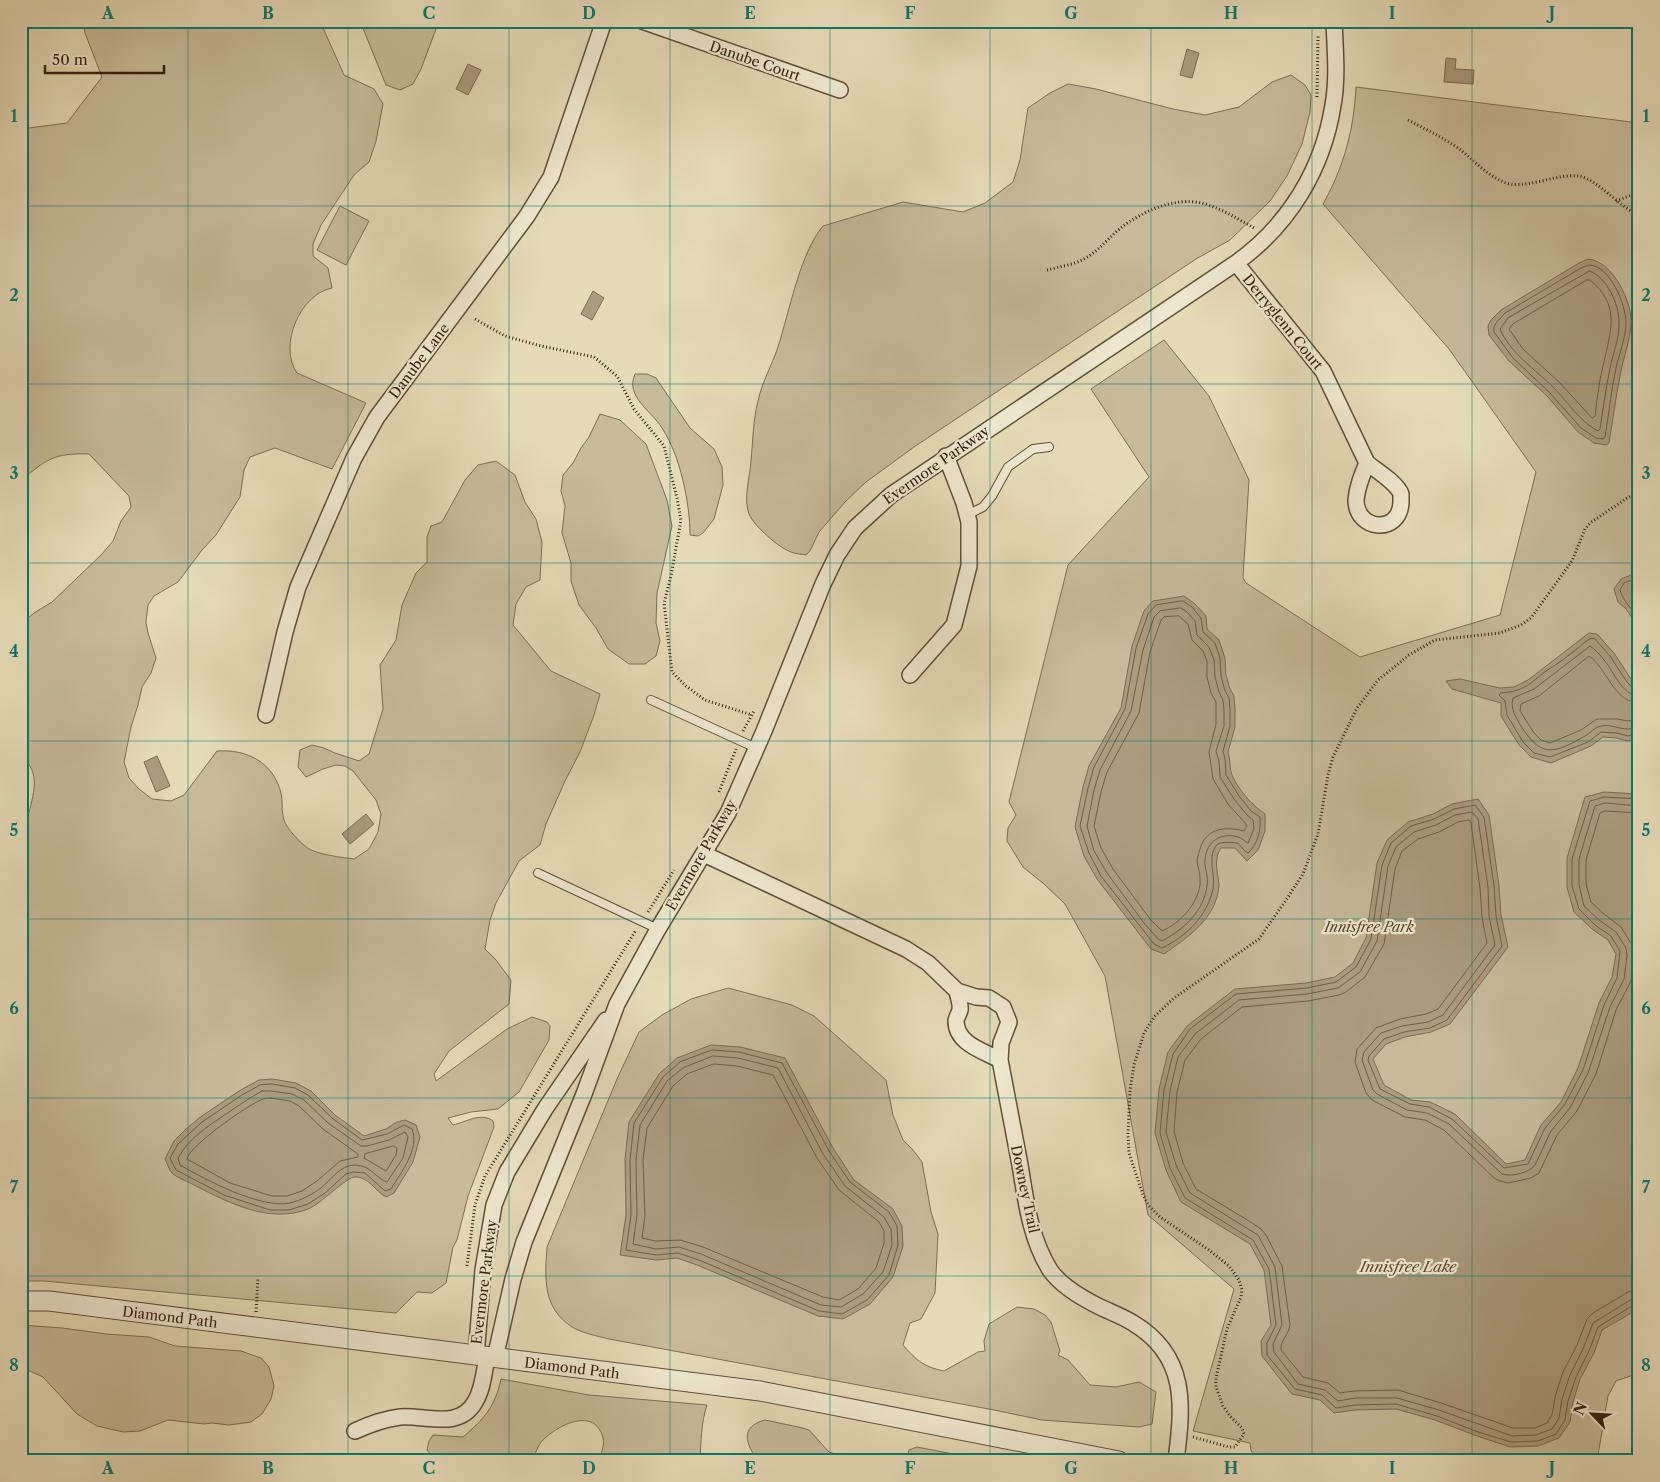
<svg xmlns="http://www.w3.org/2000/svg" width="1660" height="1482" viewBox="0 0 1660 1482" font-family="'Libre Caslon Text',serif">
<rect width="100%" height="100%" fill="#e5dbb7"/>
<filter id="stains"><feTurbulence type="fractalNoise" baseFrequency=".004" numOctaves="4"/><feColorMatrix values="0 0 0 0 .2 0 0 0 0 .09 0 0 0 0 .02 0 0 0 .5 -.17"/></filter>
<radialGradient id="worn" r=".72"><stop offset=".6" stop-color="#630" stop-opacity="0"/><stop offset="1" stop-color="#630" stop-opacity=".3"/></radialGradient>
<path fill="#c7bb9a" stroke="#7f6e54" d="M83 21H320L344 75 374 89 383 104 376 141 369 162 354 175 321 225 313 244V256L328 268 332 288C300 294 278 346 297 373L366 403 332 469 275 448 250 457 244 470 240 497 216 535 202 550 178 582 154 596 148 605 146 622 148 633 156 658 151 673 142 687 138 705 131 727 124 762 129 778 139 789 152 799 171 801 184 795 217 751C247 749 273 762 281 793 283 801 281 811 284 820 286 828 301 844 309 849 321 855 339 857 354 859L369 849 378 832 381 814 376 800 353 771 345 766 336 765 323 769 306 777 298 767 300 750 312 745 324 748 335 753 359 761 369 754 383 709 380 665 396 640 402 605 416 573 427 562V537L431 526 442 522 465 480 478 465 496 461 515 475 525 502 536 519 542 542 540 580 526 587 516 604 513 625 551 671 600 694 594 715 580 752 565 781 546 824 540 845 519 861 496 903 490 920 485 949 496 960 511 980 509 1004 449 1051 434 1074 436 1081 507 1029 532 1017 547 1022 550 1026 549 1040 519 1092 498 1109 471 1112 448 1118 453 1125C466 1122 481 1112 493 1121L494 1127 468 1196 457 1240 453 1247 446 1283 432 1293 417 1292 396 1313 44 1281H21V819L28 816C33 796 42 771 21 757V624L34 613 52 602 102 554 113 541 121 521 131 507 129 496 89 454C53 453 48 459 21 480V129L67 123 102 77 85 33Z
M360 21H439L421 69 413 84 400 90 386 85Z
M1291 75 1305 85 1311 95 1310 112 1302 144 1287 176 1270 201 1230 240 1196 259 914 447 866 482 846 501 819 532 810 551 806 555C801 554 796 554 791 552 779 548 754 526 749 514 743 498 750 478 751 461 753 440 753 421 758 401 762 382 772 365 778 347 789 313 800 253 823 226L903 202 963 212 985 203 1013 182 1020 160 1028 108 1050 93 1068 84 1096 89 1173 109 1205 115 1239 107 1272 82Z
M1356 87 1639 123V1373L1616 1381 1608 1396 1597 1461H1263L1251 1451 1250 1443 1193 1431 1234 1289 1148 1215 1105 976 1065 904 1044 884 1023 867 1007 841 1008 828 1016 815 1009 802 1068 565 1149 477 1091 389 1164 340 1209 396 1249 480 1243 578 1246 583 1360 657 1500 615 1536 472 1449 349 1323 204C1344 167 1354 129 1356 87Z
M340 206 369 221 346 265 317 250Z
M635 374H647L656 378 690 428 714 449 722 467 723 485 714 519 703 533 698 536 690 535C690 503 680 455 662 428 651 410 625 397 635 374Z
M600 414 620 420 646 444 667 500 672 526 657 593 656 623 660 641 656 656 645 664H629L608 649 596 628 579 605 571 581V563L562 533 565 506 561 491 563 475 573 463 581 448 589 437Z
M728 988 792 1005 814 1016 886 1080 893 1115 903 1140 913 1150 922 1162 931 1212 938 1234 935 1293 921 1319 910 1323 903 1345C917 1361 924 1367 944 1371L978 1352 985 1351 984 1341 989 1324 1017 1307 1034 1309 1045 1315 1051 1322 1060 1351 1058 1355 1068 1360 1090 1385 1116 1387 1139 1382 1156 1392 1152 1424 1139 1427 1042 1420 994 1410 609 1339C597 1336 582 1333 572 1327 542 1307 545 1278 547 1247L617 1079 639 1032 662 1015 691 999Z
M21 1325 62 1328 106 1334 149 1337 175 1346 241 1351 261 1358 269 1367 274 1386 271 1399 262 1414 251 1422 229 1425 212 1423 204 1424 168 1420 140 1431 123 1432 97 1426 77 1414 43 1377 21 1367Z
M501 1379 589 1395 707 1405C701 1423 701 1442 700 1461H599C601 1454 605 1444 603 1438 595 1406 558 1425 543 1440 538 1445 535 1454 532 1461H436L427 1450 429 1441 433 1435 463 1437C484 1419 495 1407 501 1379Z
M765 1420 803 1428 809 1430 829 1452 841 1456 846 1461H758C746 1444 739 1427 765 1420Z
M917 1447 989 1461H906L909 1450Z"/>
<path fill="#aa9c7e" stroke="#7c6b51" d="M1187 49 1199 53 1192 78 1180 75Z
M1446 58 1456 59 1455 69 1474 70 1473 84 1444 82Z
M468 64 481 70 468 95 456 89Z
M1588 259C1613 261 1633 303 1631 325 1630 340 1624 356 1621 371 1616 395 1613 419 1609 443L1606 445 1594 443 1578 432 1547 396 1509 361 1489 335 1488 326 1491 320 1501 310 1579 263Z
M593 291 604 298 592 320 581 314Z
M1639 572V628L1626 609 1618 602 1614 589 1621 579Z
M1184 596 1195 604 1206 616 1207 629 1219 640 1225 658 1226 675 1230 689 1234 696 1235 709V727L1228 752C1231 760 1229 768 1232 775 1239 791 1252 805 1265 814V831L1258 850 1247 861 1235 848H1221C1219 851 1217 855 1217 859 1215 866 1219 878 1219 886 1216 919 1188 937 1164 954L1151 949 1097 879 1084 856 1075 827 1083 787 1089 766 1121 708 1132 646 1144 611 1153 601Z
M1589 633 1597 634 1614 653 1631 679 1639 686V738L1628 741 1616 738 1603 737 1591 746 1551 763 1531 757 1519 745 1501 716V703L1452 689 1446 681 1460 679 1500 688 1514 687 1528 680Z
M157 756 170 786 156 792 144 762Z
M1604 792 1639 794V1307L1633 1312 1602 1330 1594 1353 1580 1379 1573 1402 1570 1422 1559 1438 1538 1446 1510 1447 1477 1436 1435 1420 1396 1409 1355 1410 1334 1413 1320 1400 1292 1394 1262 1356 1261 1341 1271 1325 1264 1270 1250 1244 1181 1202 1166 1170 1155 1133 1159 1089 1168 1052 1187 1026 1235 989 1306 983 1335 977 1353 963 1366 938 1377 863 1387 840 1408 822 1433 814 1452 804 1478 799 1489 815 1499 886 1501 915 1508 947 1450 1024 1431 1032 1405 1037 1386 1044 1373 1059 1384 1085 1411 1100 1430 1102 1455 1114 1506 1164 1525 1160 1541 1125 1561 1102 1578 1068 1599 1003 1612 977 1616 954 1608 940 1592 929 1574 912 1567 887V858L1585 797Z
M366 814 374 824 350 844 342 834Z
M711 1045 740 1047 785 1058 833 1148 854 1180 893 1209 902 1226 903 1246 893 1277 870 1304 843 1319 818 1316 697 1265 677 1258 656 1260 620 1255 626 1215 625 1159 629 1122 659 1074 677 1058Z
M272 1079 296 1083 311 1091 335 1115 364 1136 386 1129 397 1122 405 1120 416 1125 420 1137 413 1162 394 1193 386 1197C375 1191 368 1176 355 1177 346 1177 321 1204 308 1209 270 1224 229 1203 196 1186 189 1182 177 1178 172 1173 169 1170 167 1163 165 1159L174 1141 185 1130 199 1118 239 1091 259 1080Z"/>
<g fill="none" stroke-linecap="round" stroke-linejoin="round">
<path stroke="#705e46" stroke-width="1" d="M1589 265C1610 265 1626 305 1626 323 1626 337 1619 354 1616 368 1611 391 1609 414 1605 437L1603 439 1596 438 1581 428 1550 393 1513 358 1494 332V327L1496 323 1505 313 1581 268Z
M1590 271C1607 278 1619 304 1619 322 1620 337 1613 353 1610 368 1606 388 1603 409 1600 429L1598 431C1580 422 1568 402 1554 388 1536 370 1510 353 1500 329L1508 318Z
M1587 280H1590C1622 306 1610 333 1603 366 1599 382 1597 400 1595 416L1592 418 1560 383 1523 349 1509 329 1513 324Z
M1639 577 1624 583 1620 590C1623 601 1632 609 1639 619
M1183 601 1192 607 1201 618 1203 632 1215 643 1220 658 1221 676 1225 691 1229 698 1230 709V726L1223 751 1225 759 1226 775 1239 796 1251 811 1260 817C1261 830 1258 844 1248 853 1243 851 1241 845 1237 843 1233 842 1221 842 1218 844 1206 854 1216 876 1213 889 1207 916 1187 936 1162 948L1154 944 1101 876 1089 853 1080 826 1088 788 1094 767 1125 709 1136 648 1148 614 1156 605Z
M1181 608 1187 612 1195 621 1197 635 1209 647 1214 660 1215 677 1219 692 1223 700 1224 710V726L1216 751 1219 761 1220 777 1234 799 1247 815 1253 820 1254 829 1248 843C1245 842 1242 838 1238 837 1221 832 1207 841 1205 859 1204 868 1209 877 1207 886 1204 911 1183 930 1162 941L1158 939 1144 923 1107 873 1094 851 1087 826 1094 790 1100 770 1131 711 1143 650 1154 617 1160 611Z
M1179 616 1188 624 1192 640 1203 651 1207 661V677L1211 693 1216 702V724L1209 752 1213 779 1228 804 1246 824V827L1244 831C1226 826 1208 828 1201 846 1200 851 1197 856 1197 861 1198 869 1201 876 1200 885 1197 905 1180 923 1162 931L1150 919 1113 869 1101 848 1094 826 1101 792 1107 772 1139 713 1150 652 1161 620 1164 617Z
M1639 690 1634 689 1627 682 1610 656 1595 639 1591 638C1582 643 1577 650 1569 655 1562 661 1554 666 1546 671 1529 684 1525 691 1501 693L1499 695 1505 701 1507 715 1523 742 1534 753 1550 757 1588 742 1601 732 1617 733 1628 736 1639 733
M1639 696C1621 695 1614 671 1604 660 1600 655 1595 649 1590 646L1534 689 1513 698C1510 709 1516 717 1521 726 1541 758 1554 754 1585 736 1590 733 1595 727 1601 726 1610 724 1619 729 1628 729 1631 729 1635 727 1639 727
M1639 703C1613 702 1608 669 1589 656L1539 696 1521 704 1520 711 1534 733 1541 740 1550 743 1581 730 1597 719H1617L1628 721 1639 719
M1639 799 1604 797 1590 801 1572 859V886L1579 909 1595 925 1611 936 1620 951 1617 978 1604 1005 1583 1070 1565 1104 1545 1128 1528 1164 1504 1168 1452 1119 1429 1107 1410 1104 1380 1089 1368 1060 1369 1056 1384 1039 1404 1032 1430 1028 1447 1020 1502 946 1496 916 1494 886 1484 817 1475 805 1454 809 1434 819 1411 826 1391 843 1382 865 1371 939 1356 967 1336 982 1307 988 1236 994 1190 1029 1173 1054 1164 1090 1160 1133 1170 1168 1185 1198 1253 1240 1269 1269 1276 1325 1267 1343V1355L1295 1389 1322 1395 1336 1408 1355 1405 1396 1404 1437 1416 1478 1432 1511 1442 1538 1441 1556 1434 1565 1420 1568 1401 1576 1377 1589 1351 1598 1327 1635 1304H1639
M1639 806 1605 803 1595 806 1579 859V885L1584 906 1599 920 1616 932 1626 948 1627 955 1624 979 1610 1007 1588 1073 1570 1108 1551 1131 1535 1165C1529 1173 1512 1177 1502 1174L1449 1124 1427 1113 1407 1110 1377 1094 1373 1090 1362 1060 1364 1052 1381 1033 1402 1026 1428 1022 1443 1015 1495 945 1489 916 1488 887 1478 819 1472 812 1455 815 1436 825 1414 832 1396 847 1388 866 1377 941 1360 972 1338 988 1307 994 1239 1000 1195 1034 1178 1057 1170 1091 1166 1132 1176 1165 1190 1193 1258 1235 1275 1267 1282 1325 1273 1344 1274 1352 1298 1384 1325 1390 1338 1401 1355 1398H1397L1439 1410 1512 1436 1536 1435 1552 1429 1559 1418 1562 1399 1570 1375 1583 1349 1593 1323 1632 1299 1639 1297
M1639 813 1605 811 1600 813 1586 860V884L1591 902 1604 914 1621 927 1632 945 1635 954 1631 981 1616 1010 1596 1074 1577 1111 1557 1135 1539 1173 1531 1178 1508 1183 1500 1181 1494 1178 1444 1130 1425 1120 1405 1117 1372 1100 1366 1093 1355 1062 1357 1049 1376 1028 1400 1019 1426 1014 1438 1009 1487 943 1482 917 1480 888 1471 823 1469 820 1458 822 1439 832 1418 839 1402 851 1395 869 1384 944 1365 977 1346 992 1339 995 1308 1001 1242 1007 1201 1039 1185 1060 1177 1092 1174 1131 1183 1163 1196 1189 1249 1221 1261 1229 1266 1235 1282 1266 1290 1325C1289 1334 1280 1341 1281 1350L1303 1377 1328 1383 1340 1393 1354 1391 1398 1390 1441 1403 1513 1428H1535L1547 1423 1552 1415 1555 1397 1563 1372 1577 1345 1587 1319 1593 1313 1628 1292 1639 1290
M712 1050 739 1052 782 1063 829 1151 850 1182 889 1212 897 1226 898 1245 889 1275 867 1300 842 1314 819 1311 699 1260 678 1253 656 1255 626 1250 631 1215 630 1160 634 1123 663 1077 680 1062Z
M713 1056 738 1058 778 1068 823 1154 845 1186 884 1217 891 1229 892 1245 883 1272 863 1294 841 1307 821 1305 701 1254 679 1247 656 1249 633 1244 637 1215 636 1160 640 1125 667 1081 683 1068Z
M714 1064 737 1066 773 1075 817 1158 839 1190 879 1222 884 1231V1243L876 1268 858 1289 839 1300 823 1297 703 1247 680 1240 656 1241 642 1238 645 1216 643 1160 647 1128 673 1086 687 1074Z
M272 1084 295 1088 308 1095 332 1118 362 1140 387 1134 404 1125 412 1129C420 1149 401 1172 391 1189L385 1191 365 1173 353 1172 346 1174 325 1193 308 1204 289 1210H270L224 1195 176 1170 170 1158 178 1144 202 1122 242 1095 260 1085Z
M262 1091H271L292 1094 304 1100 328 1123 361 1146H367L389 1140 405 1132 408 1137 403 1158 387 1182C374 1177 372 1166 355 1165 340 1165 331 1180 321 1188 311 1195 302 1200 290 1203 261 1209 206 1180 180 1165L178 1158C189 1138 207 1127 226 1114 238 1106 249 1098 262 1091Z
M271 1098 290 1101 299 1106 323 1129 358 1154V1157L340 1161 317 1181 302 1191 287 1196H272L230 1183 187 1159C189 1146 249 1104 263 1099 265 1098 269 1098 271 1098Z
M394 1146 397 1148 396 1155 386 1171 364 1158 365 1154Z"/>
<defs>
<path id="service" d="M967 515 983 507 992 496 1008 467 1033 449 1049 447
M651 700 756 748
M538 873 658 929"/>
<path id="minor" d="M642 21 840 90
M1236 263 1323 371 1367 463C1362 475 1357 487 1356 500 1356 531 1400 535 1401 502 1401 501 1401 495 1401 494 1397 483 1376 470 1367 463
M910 675 954 625 969 566V522L964 503 946 456
M266 715 285 632 298 587 354 458 377 417 527 216 551 177 604 21
M704 854 906 949 928 963 957 991 976 997 989 998 1003 1007 1009 1022 1001 1043 1000 1060C1007 1095 1013 1130 1020 1165 1026 1201 1030 1238 1050 1270 1061 1286 1082 1298 1098 1306 1110 1312 1122 1316 1133 1323 1188 1356 1183 1405 1176 1461
M957 991C958 997 961 1004 960 1010 959 1014 956 1018 956 1021 956 1044 984 1051 1000 1060
M476 1356 483 1270 494 1205 507 1172 545 1109 606 1020
M495 1358 513 1279 524 1242 584 1094 617 1004 658 929 728 813 764 731 823 584 837 555 855 528 891 495 1236 263C1289 225 1323 169 1333 105 1338 78 1335 49 1334 21
M355 1431C370 1424 384 1419 400 1417 426 1415 459 1430 475 1402 483 1389 484 1372 487 1357"/>
<path id="tertiary" d="M21 1301H49L760 1391 1119 1461"/>
</defs>
<use href="#service" stroke="#625038" stroke-width="10"/>
<use href="#minor" stroke="#625038" stroke-width="18"/>
<use href="#tertiary" stroke="#625038" stroke-width="21"/>
<path stroke="#37210e" stroke-width="3" stroke-dasharray="1 2.5" stroke-linecap="butt" d="M1317 97 1318 36
M1408 120C1425 129 1442 137 1458 148 1473 159 1486 175 1504 182 1523 191 1556 173 1579 176 1598 180 1619 206 1639 216
M1616 201 1639 192
M1047 270C1058 267 1073 265 1084 259 1099 251 1109 237 1122 227 1143 211 1175 197 1201 203 1219 207 1238 219 1254 228
M475 319 505 336 541 346 594 357 617 376 634 409 664 446 677 498 681 520 671 576 664 603 672 672 686 686 705 700 752 715
M743 731 754 711
M719 792 736 749
M648 912 674 870
M467 1266 475 1205 485 1176 636 930
M256 1312 258 1278
M1193 1437 1229 1447H1235L1244 1434 1242 1428 1230 1416 1223 1406 1216 1387V1378L1227 1329 1241 1297 1242 1290 1239 1280 1229 1266 1209 1250 1160 1217 1149 1206 1143 1195 1129 1153 1128 1134 1130 1090 1134 1065 1144 1033 1155 1016 1174 998 1259 939 1288 897 1303 874 1318 834 1328 775 1333 757 1357 708 1378 680 1409 655 1435 640 1500 633 1521 625 1531 618 1572 561 1585 529 1590 523 1639 490"/>
<use href="#service" stroke="#eee8d0" stroke-width="8"/>
<use href="#minor" stroke="#eee8d0" stroke-width="15"/>
<use href="#tertiary" stroke="#eee8d0" stroke-width="19"/>
</g>
<path fill="none" stroke="#0f766e" stroke-width="1" stroke-opacity="0.55" d="M188 21V1461M348 21V1461M509 21V1461M670 21V1461M830 21V1461M990 21V1461M1151 21V1461M1312 21V1461M1472 21V1461M21 206H1639M21 384H1639M21 563H1639M21 741H1639M21 919H1639M21 1098H1639M21 1276H1639"/>
<g text-anchor="middle" stroke-width="4.5" stroke-linejoin="round" paint-order="stroke">
<g font-size="14" fill="#37210e" stroke="#eee8d0">
<text transform="translate(755 61) rotate(19)" y="5">Danube Court</text>
<text transform="translate(1283 322) rotate(51)" y="5">Derryglenn Court</text>
<text transform="translate(419 361) rotate(-53)" y="5">Danube Lane</text>
<text transform="translate(936 465) rotate(-35)" y="5">Evermore Parkway</text>
<text transform="translate(701 855) rotate(-60)" y="5">Evermore Parkway</text>
<text transform="translate(1025 1189) rotate(78)" y="5">Downey Trail</text>
<text transform="translate(484 1282) rotate(-83)" y="5">Evermore Parkway</text>
<text transform="translate(170 1317) rotate(7)" y="5">Diamond Path</text>
<text transform="translate(572 1368) rotate(7)" y="5">Diamond Path</text>
</g>
<g font-size="14" font-style="italic" fill="#5b4831" stroke="#eee8d0">
<text x="1369" y="932">Innisfree Park</text>
</g>
<g font-size="15" font-style="italic" fill="#5f4c35" stroke="#eee8d0">
<text x="1408" y="1272">Innisfree Lake</text>
</g>
</g>
<rect width="1660" height="1482" fill="none" stroke="#e5dbb7" stroke-width="55"/>
<g transform="translate(1592 1414) rotate(295)" stroke="#eee8d0" stroke-width="4" paint-order="stroke">
<path d="M0-4L9 19L0 12L-9 19Z" fill="#37210e"/>
<text y="-8" font-size="14" font-weight="bold" text-anchor="middle" fill="#37210e">N</text>
</g>
<path d="M45 65v8h119v-8" fill="none" stroke="#37210e" stroke-width="2.5"/>
<text x="52" y="65" font-size="15" fill="#37210e" stroke="#eee8d0" stroke-width="4" paint-order="stroke">50 m</text>
<rect x="28" y="28" width="1604" height="1426" fill="none" stroke="#0f766e" stroke-width="2"/>
<g font-size="16" text-anchor="middle" font-weight="bold" fill="#0f766e">
<text x="108" y="19">A</text>
<text x="268" y="19">B</text>
<text x="429" y="19">C</text>
<text x="589" y="19">D</text>
<text x="750" y="19">E</text>
<text x="910" y="19">F</text>
<text x="1071" y="19">G</text>
<text x="1231" y="19">H</text>
<text x="1392" y="19">I</text>
<text x="1552" y="19">J</text>
<text x="14" y="122">1</text>
<text x="1646" y="122">1</text>
<text x="14" y="301">2</text>
<text x="1646" y="301">2</text>
<text x="14" y="479">3</text>
<text x="1646" y="479">3</text>
<text x="14" y="657">4</text>
<text x="1646" y="657">4</text>
<text x="14" y="836">5</text>
<text x="1646" y="836">5</text>
<text x="14" y="1014">6</text>
<text x="1646" y="1014">6</text>
<text x="14" y="1193">7</text>
<text x="1646" y="1193">7</text>
<text x="14" y="1371">8</text>
<text x="1646" y="1371">8</text>
<text x="108" y="1474">A</text>
<text x="268" y="1474">B</text>
<text x="429" y="1474">C</text>
<text x="589" y="1474">D</text>
<text x="750" y="1474">E</text>
<text x="910" y="1474">F</text>
<text x="1071" y="1474">G</text>
<text x="1231" y="1474">H</text>
<text x="1392" y="1474">I</text>
<text x="1552" y="1474">J</text>
</g>
<rect width="100%" height="100%" filter="url(#stains)"/>
<rect width="100%" height="100%" fill="url(#worn)"/>
</svg>
